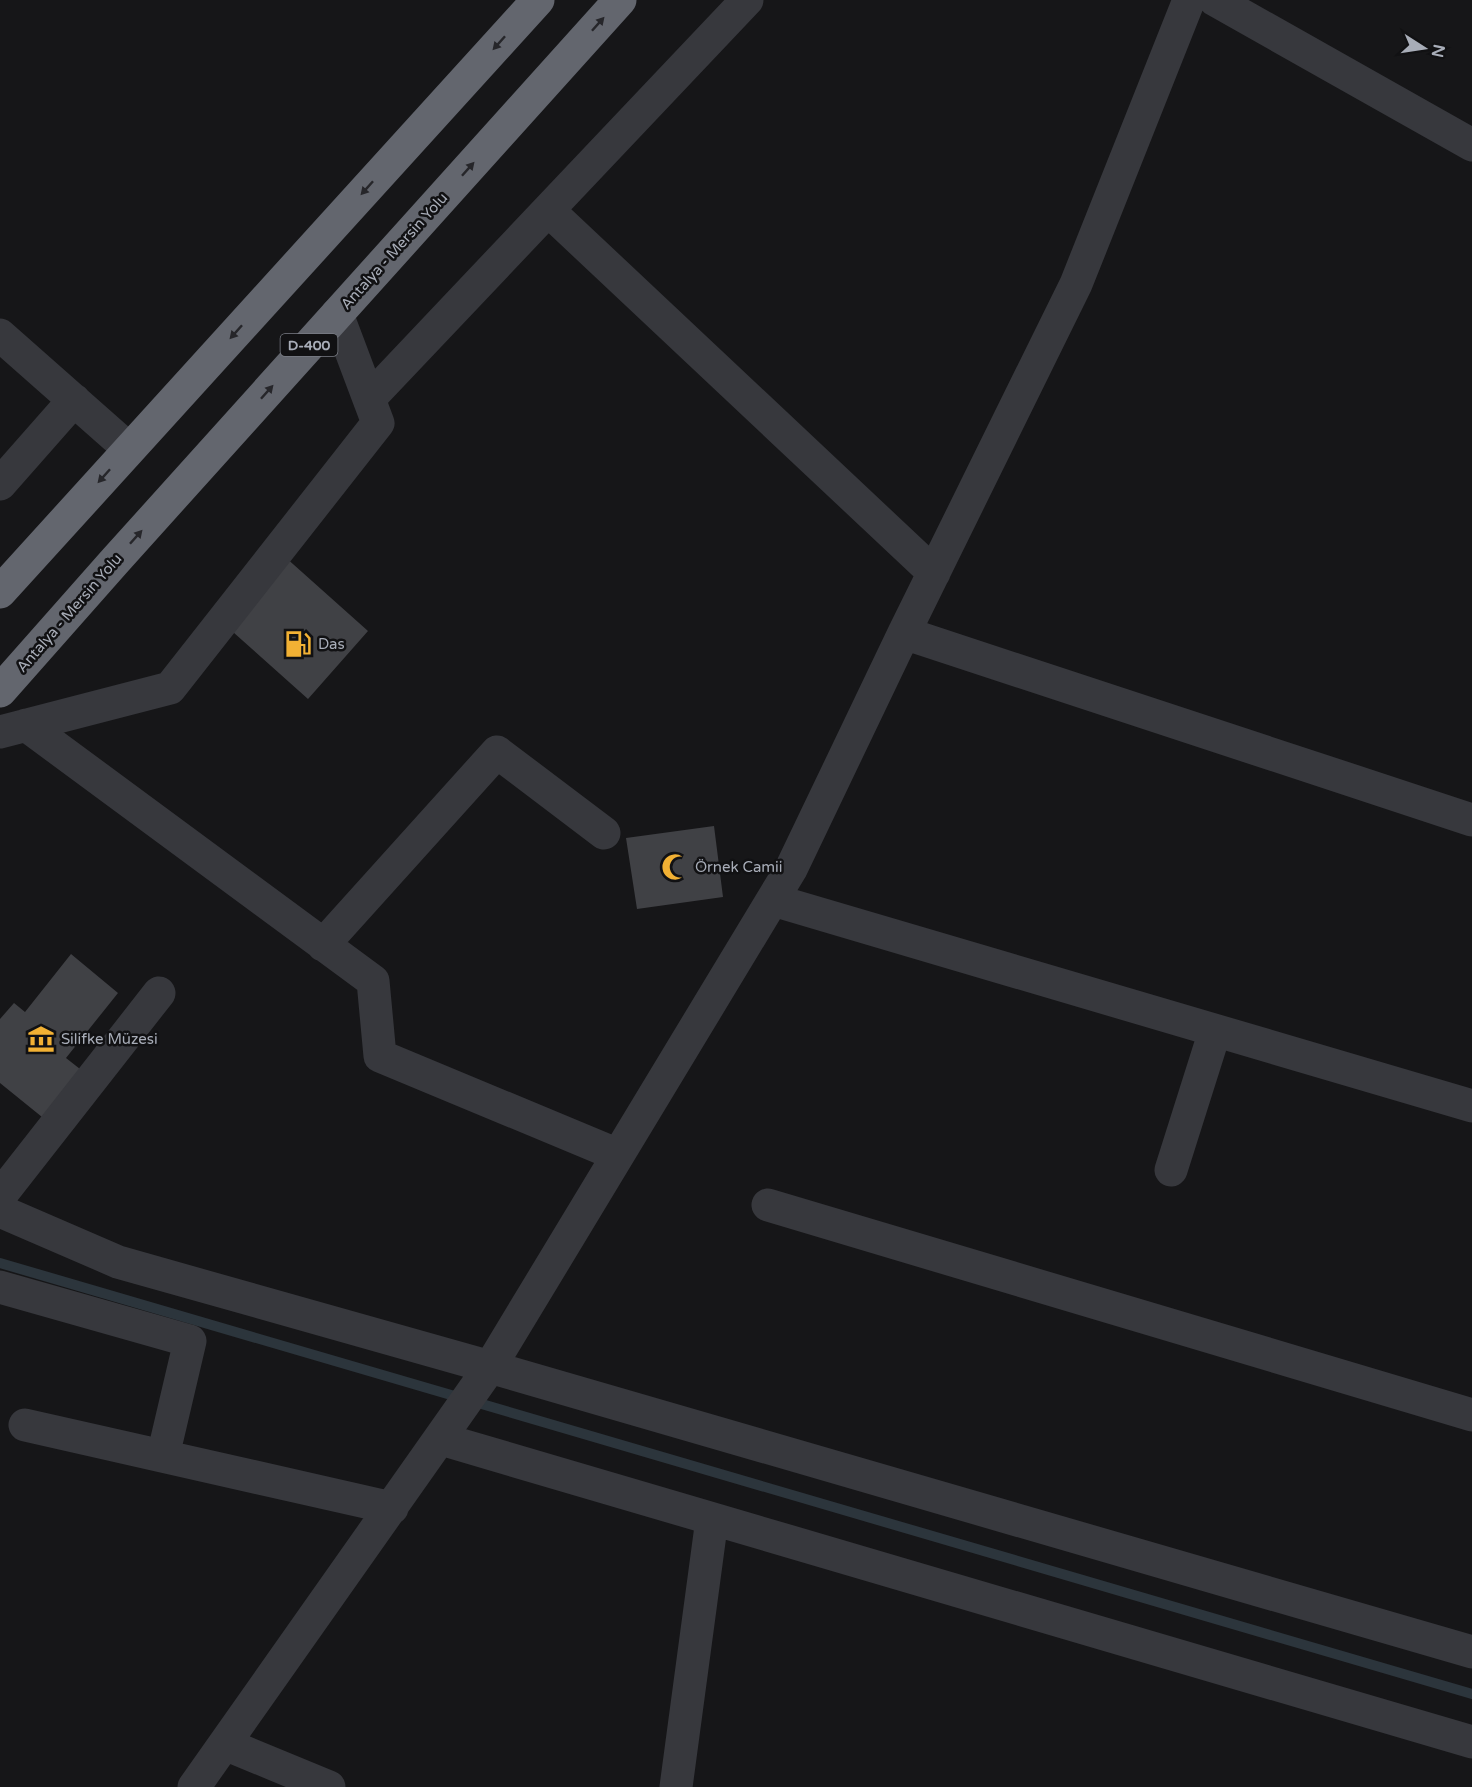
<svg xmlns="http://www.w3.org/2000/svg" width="1472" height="1787" viewBox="0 0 1472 1787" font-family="'Varela Round',sans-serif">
<rect width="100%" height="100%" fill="#161618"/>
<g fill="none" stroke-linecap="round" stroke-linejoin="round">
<path stroke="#2c353c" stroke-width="10" d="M0 1263 1472 1694"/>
</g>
<path fill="#404145" d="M284 556 368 631 308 699 224 624Z
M714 826 723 897 637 909 626 838Z
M71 954 118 993 66 1058 80 1069 42 1117 0 1083V1019L14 1003 25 1012Z"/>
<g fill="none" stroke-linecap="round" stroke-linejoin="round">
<path stroke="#37383d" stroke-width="33" d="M1215 0 1472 145
M548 210 934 573
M0 335 129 449
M369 399 747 0
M0 484 74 400
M904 633 1472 820
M26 725 373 981 380 1056 618 1155
M0 732 170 688 378 423 337 314
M773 900 1472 1106
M323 945 497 752 604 833
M1171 1170 1215 1031
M0 1196 159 993
M768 1205 1472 1415
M0 1211 118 1262 490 1367 1472 1652
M0 1287 190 1341 163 1456
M25 1425 392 1508
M441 1439 1472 1742
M225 1744 329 1787
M194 1787 490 1367 791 869 904 633 1076 284 1189 0
M676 1787 712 1519"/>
<path stroke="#63666e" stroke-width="33" d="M0 592 538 0
M0 691 114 562 620 0"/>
</g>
<defs><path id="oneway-solid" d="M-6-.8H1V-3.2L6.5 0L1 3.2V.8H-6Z" transform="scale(1.5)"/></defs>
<g fill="#26262a">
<use href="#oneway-solid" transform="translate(598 24) rotate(-48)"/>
<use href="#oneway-solid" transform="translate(499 43) rotate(132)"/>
<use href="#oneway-solid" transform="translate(468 169) rotate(-48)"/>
<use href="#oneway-solid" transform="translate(367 188) rotate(132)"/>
<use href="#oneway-solid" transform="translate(236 332) rotate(132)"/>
<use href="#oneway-solid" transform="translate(267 392) rotate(-48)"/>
<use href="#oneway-solid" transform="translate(104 476) rotate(132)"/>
<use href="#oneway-solid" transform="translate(136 537) rotate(-48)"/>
</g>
<defs>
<symbol id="fuel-bare" viewBox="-9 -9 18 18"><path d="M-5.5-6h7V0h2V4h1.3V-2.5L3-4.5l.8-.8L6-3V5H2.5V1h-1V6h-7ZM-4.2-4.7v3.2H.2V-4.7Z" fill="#f2b134" stroke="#111113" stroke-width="2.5" paint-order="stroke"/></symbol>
<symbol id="mosque-bare" viewBox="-9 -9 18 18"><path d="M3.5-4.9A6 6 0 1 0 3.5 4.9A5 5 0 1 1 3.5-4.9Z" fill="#f2b134" stroke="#111113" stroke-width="2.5" paint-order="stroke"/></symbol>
<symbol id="museum-bare" viewBox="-9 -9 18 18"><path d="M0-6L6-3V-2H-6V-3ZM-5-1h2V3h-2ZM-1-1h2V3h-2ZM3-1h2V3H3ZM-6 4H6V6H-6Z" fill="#f2b134" stroke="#111113" stroke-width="2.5" paint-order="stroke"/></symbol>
</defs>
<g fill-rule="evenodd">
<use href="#fuel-bare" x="279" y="625" width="38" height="38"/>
<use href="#mosque-bare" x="656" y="848" width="38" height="38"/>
<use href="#museum-bare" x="22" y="1020" width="38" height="38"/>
</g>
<g text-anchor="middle" stroke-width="5" stroke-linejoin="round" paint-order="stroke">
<rect fill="#111113" stroke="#7b7e86" stroke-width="1.5" x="280.5" y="334" width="57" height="22" rx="4.5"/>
<g font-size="14" font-weight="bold" fill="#a8adb8">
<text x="309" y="350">D-400</text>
</g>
<g font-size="15" fill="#a8adb8" stroke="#111113">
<text transform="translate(394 251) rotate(-48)" y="5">Antalya - Mersin Yolu</text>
<text transform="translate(69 613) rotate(-49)" y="5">Antalya - Mersin Yolu</text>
</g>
<g font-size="15" fill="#a8adb8" stroke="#111113" text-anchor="start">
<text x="318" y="649">Das</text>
<text x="695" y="872">Örnek Camii</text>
<text x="61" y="1044">Silifke Müzesi</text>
</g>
</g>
<g transform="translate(1424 48) rotate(102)" stroke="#111113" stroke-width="4.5" paint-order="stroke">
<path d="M0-4.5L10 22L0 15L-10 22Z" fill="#a8adb8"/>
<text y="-9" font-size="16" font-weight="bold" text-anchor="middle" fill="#a8adb8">N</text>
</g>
</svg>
